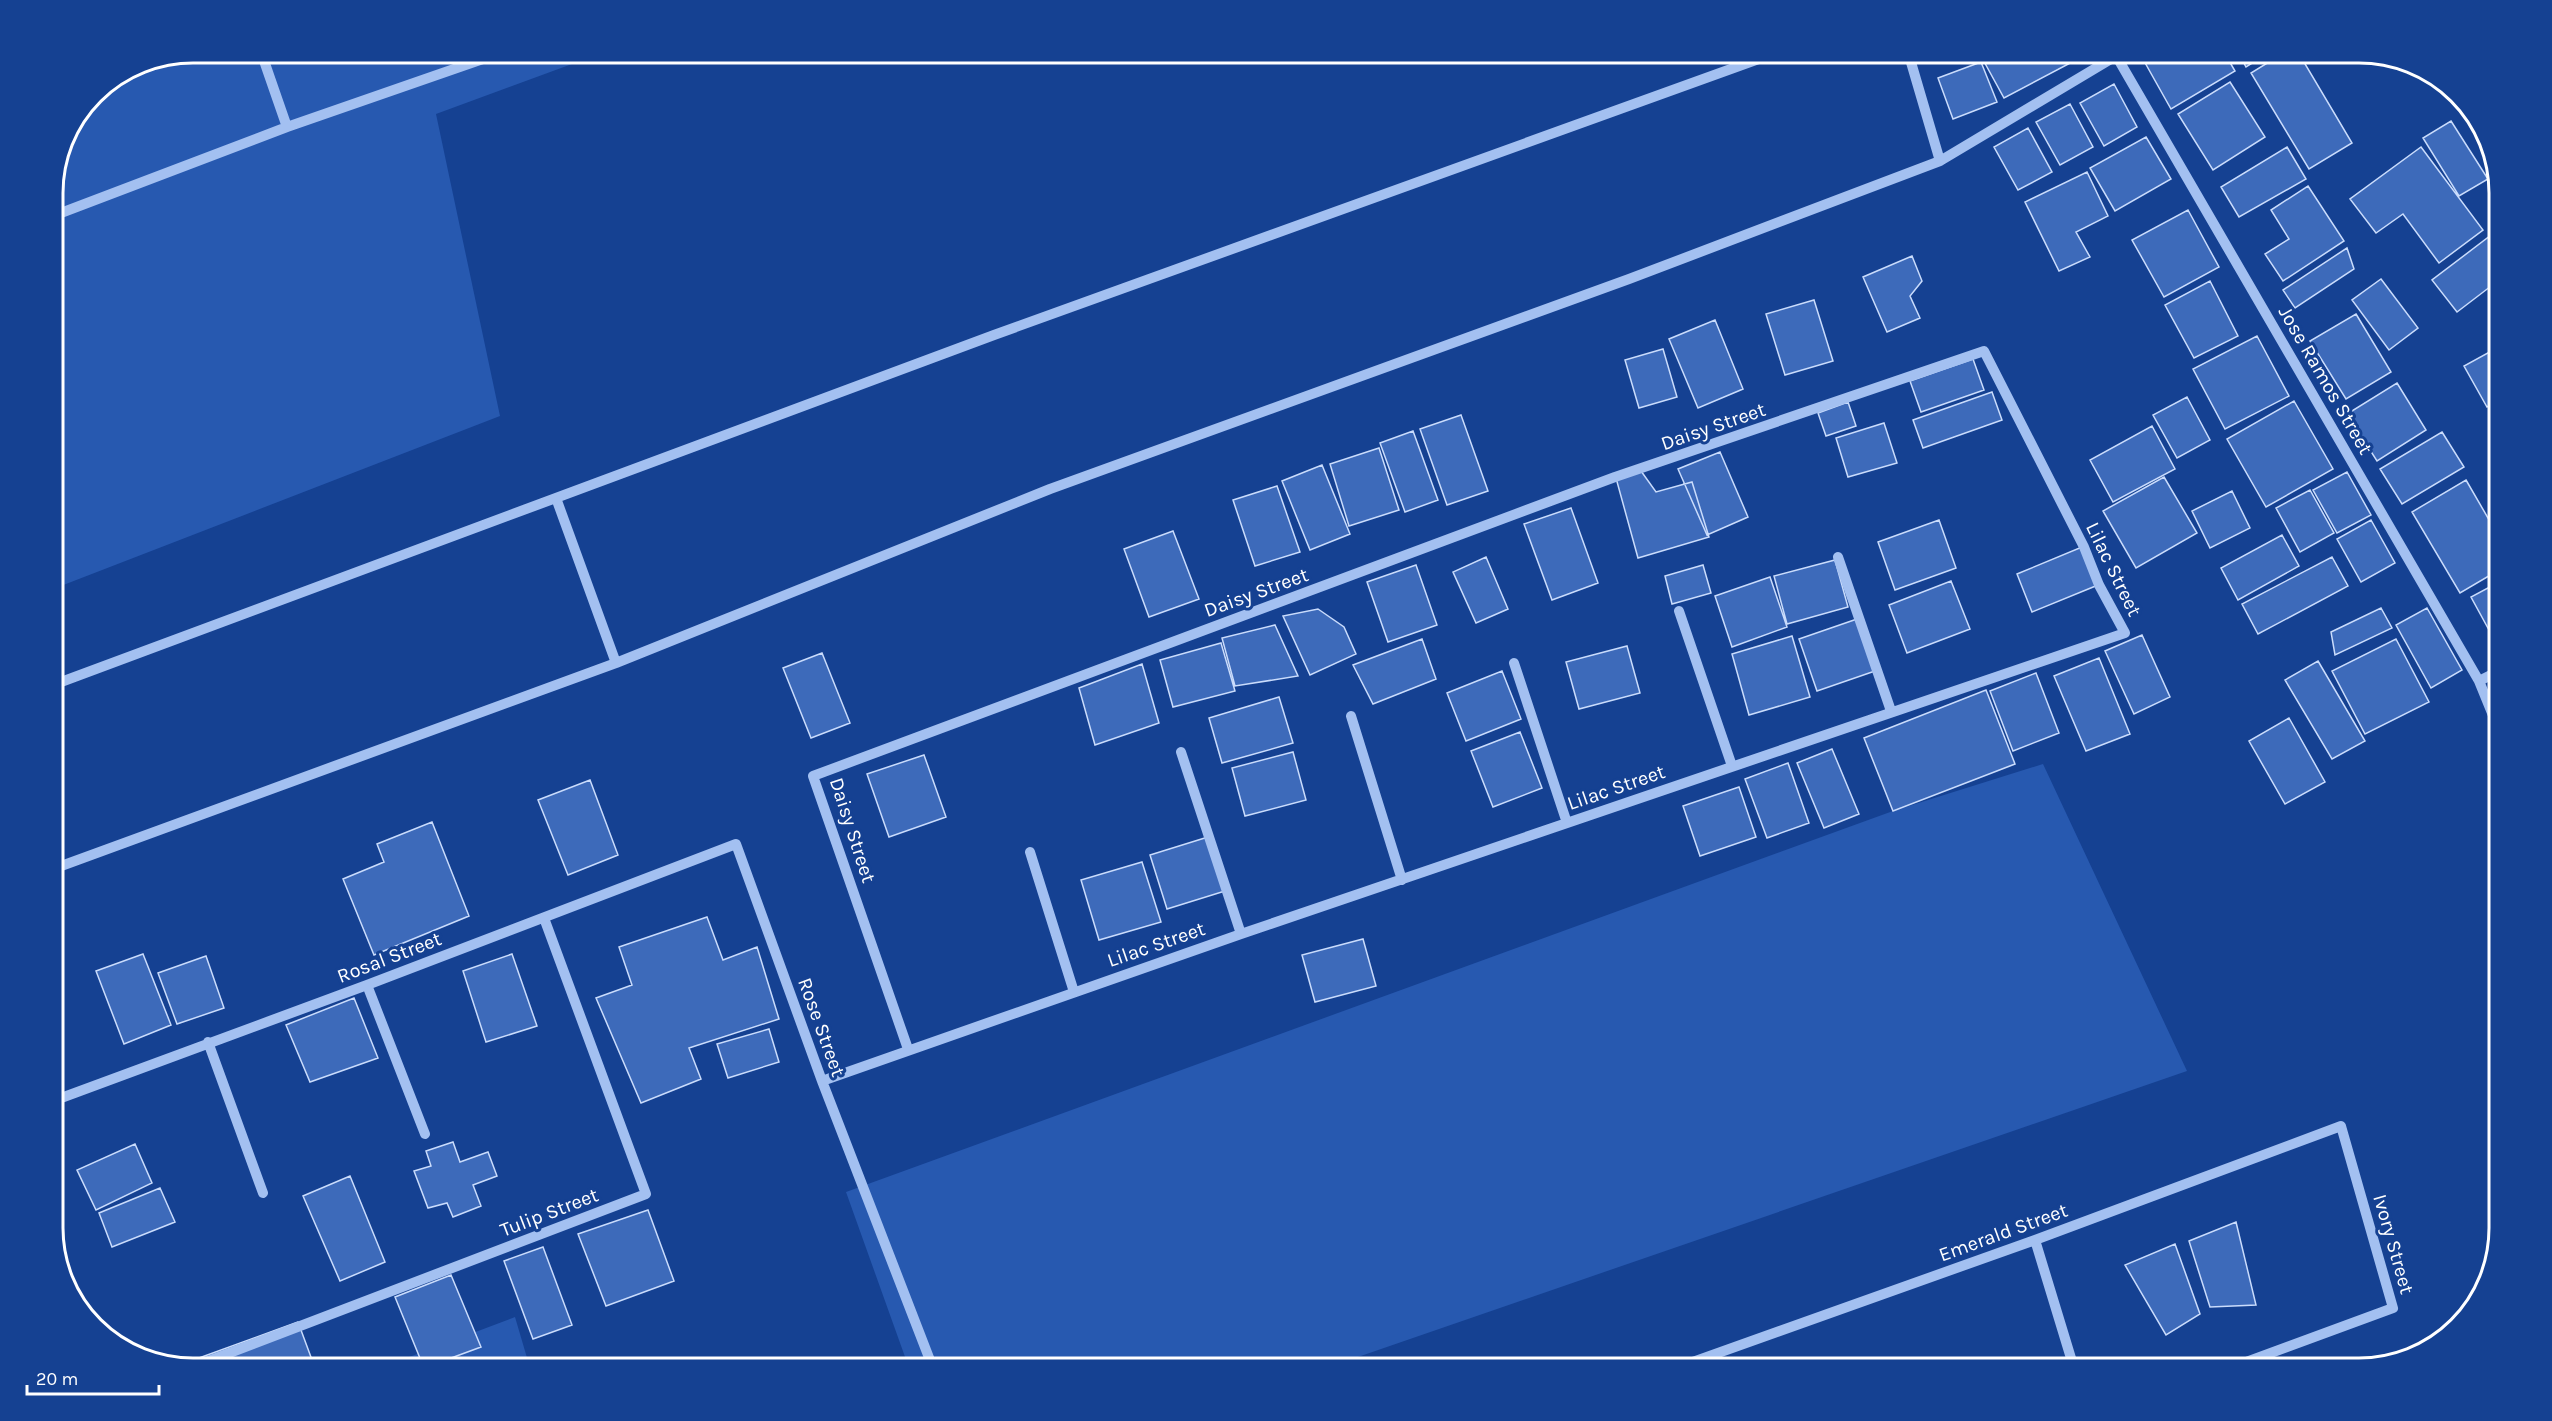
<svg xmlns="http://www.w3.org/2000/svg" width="2552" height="1421" viewBox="0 0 2552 1421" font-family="Karla,sans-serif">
<rect width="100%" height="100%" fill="#154192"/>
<path fill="#2759b0" d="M193 53H602L436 114 500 416 53 589V184L63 139 94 93 139 63Z
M2043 764 2187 1071 1326 1368H909L846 1192 1893 811Z
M515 1317 530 1368H380Z"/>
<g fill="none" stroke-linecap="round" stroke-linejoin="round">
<path stroke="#95b9f4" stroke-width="14" d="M2352 1368 2386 1361"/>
</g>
<path fill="#3d6aba" stroke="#cadcfc" stroke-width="1.5" d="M1987 52H2091L2004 98 1981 56Z
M2139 52H2224L2235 71 2171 109Z
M2238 52H2270L2246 67Z
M2285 52H2298L2352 143 2309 169 2251 73Z
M1981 62 1997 102 1953 119 1938 78Z
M2230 82 2265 137 2213 170 2178 114Z
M2114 84 2137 127 2104 146 2080 103Z
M2070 104 2093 147 2060 165 2036 122Z
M2451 121 2488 179 2459 196 2423 138Z
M2028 128 2052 172 2018 190 1994 147Z
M2146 137 2171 179 2115 211 2090 168Z
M2287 147 2306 179 2239 217 2221 187Z
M2421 147 2483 230 2439 263 2403 214 2376 233 2350 199Z
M2087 172 2108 216 2076 232 2090 257 2059 271 2025 202Z
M2308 186 2344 241 2283 281 2265 254 2289 239 2271 210Z
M2188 210 2219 267 2164 297 2132 240Z
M2499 229V280L2457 312 2432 280Z
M2347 248 2354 269 2295 308 2283 290Z
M1912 256 1922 281 1910 296 1920 318 1887 332 1863 277Z
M2381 279 2418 328 2389 350 2352 300Z
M2210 281 2238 336 2194 358 2165 305Z
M1814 300 1833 361 1785 375 1766 314Z
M2356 314 2391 372 2346 399 2310 341Z
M1715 320 1743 389 1698 408 1669 339Z
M2257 336 2289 396 2225 429 2193 369Z
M1663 349 1677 397 1639 408 1625 360Z
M2495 349 2499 356V400L2487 407 2464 366Z
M1973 359 1984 390 1921 412 1910 381Z
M2397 383 2426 430 2377 461 2347 414Z
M1992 392 2002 420 1923 448 1913 420Z
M2187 397 2210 440 2177 458 2153 415Z
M2294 401 2333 469 2266 507 2227 439Z
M1848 402 1856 426 1826 436 1818 413Z
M1461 415 1488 491 1447 505 1420 429Z
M1884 423 1897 463 1848 477 1836 438Z
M2152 426 2175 469 2113 502 2090 460Z
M1413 431 1438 500 1405 512 1380 443Z
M2442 432 2464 467 2402 504 2380 469Z
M1379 448 1399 510 1349 526 1330 464Z
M1720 452 1748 517 1707 535 1678 469Z
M1322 465 1350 534 1310 550 1282 481Z
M1641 471 1656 492 1692 482 1709 537 1638 558 1616 478Z
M2347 472 2371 515 2337 533 2313 490Z
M2164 477 2197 533 2136 568 2103 511Z
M2466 480 2499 537V570L2460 593 2412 512Z
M1277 486 1300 552 1255 566 1233 500Z
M2310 490 2334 533 2300 552 2276 508Z
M2232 491 2250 528 2210 548 2192 511Z
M1571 508 1598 583 1552 600 1524 524Z
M1939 520 1956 568 1895 590 1878 542Z
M2371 520 2395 563 2361 582 2337 539Z
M1173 531 1199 599 1149 617 1124 549Z
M2282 535 2299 566 2238 600 2221 568Z
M2082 547 2098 585 2032 612 2017 574Z
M1486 557 1508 609 1476 623 1453 572Z
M2332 557 2348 586 2258 634 2242 604Z
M1835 560 1848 607 1787 624 1774 576Z
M1416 565 1437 625 1388 642 1367 582Z
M1703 565 1711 593 1672 604 1665 576Z
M1770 577 1787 627 1732 647 1715 596Z
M1951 581 1970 629 1907 653 1889 605Z
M2499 582V638L2495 641 2471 597Z
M2381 608 2392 628 2335 655 2331 632Z
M2427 608 2462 670 2431 688 2396 625Z
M1318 609 1344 627 1356 654 1310 675 1283 616Z
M1857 619 1875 671 1817 691 1799 639Z
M1275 625 1298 676 1235 686 1222 638Z
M2142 635 2170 697 2134 714 2105 651Z
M1792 636 1810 697 1749 715 1732 654Z
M1422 639 1436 679 1373 704 1353 665Z
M2396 639 2429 702 2365 734 2332 671Z
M1221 643 1235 691 1173 707 1160 660Z
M1627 646 1640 693 1579 709 1566 662Z
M822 653 850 723 811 738 783 668Z
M2099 658 2130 734 2086 751 2054 676Z
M2318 661 2365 741 2332 759 2285 680Z
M1142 664 1159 723 1095 745 1079 688Z
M1502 671 1521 719 1466 741 1447 693Z
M2036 673 2059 733 2013 751 1990 691Z
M1986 690 2015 764 1893 811 1864 738Z
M1279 697 1293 743 1222 763 1209 718Z
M2289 718 2325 782 2285 804 2249 741Z
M1520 732 1542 788 1493 807 1471 751Z
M1832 749 1859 814 1824 828 1797 763Z
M1293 752 1306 800 1245 816 1232 768Z
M924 755 946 817 889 837 867 774Z
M1788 763 1809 823 1767 838 1745 779Z
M590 780 618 855 568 875 538 800Z
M1739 787 1756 837 1700 856 1683 806Z
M432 822 469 916 374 955 343 879 384 862 377 844Z
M1208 837 1225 891 1167 909 1150 855Z
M1142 862 1161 922 1099 940 1081 880Z
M707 917 723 960 757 947 779 1019 689 1048 701 1079 641 1103 596 998 632 985 619 947Z
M1363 939 1376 986 1315 1002 1302 955Z
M143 954 171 1025 124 1044 96 971Z
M512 954 537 1026 486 1042 463 971Z
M206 956 224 1008 177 1024 158 973Z
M354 998 378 1058 310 1082 286 1025Z
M769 1029 779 1062 728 1078 717 1044Z
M453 1142 460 1162 488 1152 497 1176 473 1185 481 1206 453 1217 447 1203 428 1208 414 1171 431 1166 426 1151Z
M135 1144 152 1183 96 1210 77 1170Z
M350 1176 385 1262 340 1281 303 1196Z
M160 1188 175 1222 112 1247 99 1213Z
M648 1210 674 1281 606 1306 578 1234Z
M2236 1222 2256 1305 2210 1307 2189 1241Z
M2175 1244 2200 1314 2166 1335 2125 1265Z
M543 1247 572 1325 533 1339 504 1261Z
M451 1275 481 1347 424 1368 395 1297Z
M298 1322 315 1368H203L199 1358Z"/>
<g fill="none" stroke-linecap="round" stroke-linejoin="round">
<path stroke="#a3c0f1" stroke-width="10" d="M261 52 287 127
M2114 52 2479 681 2499 730
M1940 161 2116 56
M53 216 287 127 503 52
M556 498 616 663
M1838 557 1891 711
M1679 611 1732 766
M1514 663 1567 823
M2479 681 2499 671
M53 685 994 335 1778 52
M1351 716 1402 880
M1181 752 1241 934
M1030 852 1074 992
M53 869 616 663 1050 489 1629 279 1940 161 1908 52
M367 985 425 1134
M208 1042 263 1193
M822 1081 1241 934 2125 633 2099 585 2084 547 1984 351 1615 477 813 776 908 1049
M53 1101 367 985 736 844 822 1081 933 1368
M2035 1240 2074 1368
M190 1368 646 1194 544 918
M1676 1368 2035 1240 2341 1126 2393 1308 2230 1368"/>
</g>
<g text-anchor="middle" stroke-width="6" stroke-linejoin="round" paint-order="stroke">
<g font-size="20" fill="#fff" stroke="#154192">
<text transform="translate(2326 380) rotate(60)" y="7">Jose Ramos Street</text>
<text transform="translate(1713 426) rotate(-19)" y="7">Daisy Street</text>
<text transform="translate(2114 569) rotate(64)" y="7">Lilac Street</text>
<text transform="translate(1256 592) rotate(-20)" y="7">Daisy Street</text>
<text transform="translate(1616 787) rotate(-19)" y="7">Lilac Street</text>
<text transform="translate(853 830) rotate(72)" y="7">Daisy Street</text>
<text transform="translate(1156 944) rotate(-19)" y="7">Lilac Street</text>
<text transform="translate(389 957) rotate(-21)" y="7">Rosal Street</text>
<text transform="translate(822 1027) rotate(70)" y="7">Rose Street</text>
<text transform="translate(549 1212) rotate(-21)" y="7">Tulip Street</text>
<text transform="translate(2003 1232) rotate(-20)" y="7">Emerald Street</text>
<text transform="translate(2394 1244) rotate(74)" y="7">Ivory Street</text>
</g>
</g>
<path d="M0 0H2552V1421H0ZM193 63H2359A130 130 0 0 1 2489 193V1228A130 130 0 0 1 2359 1358H193A130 130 0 0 1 63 1228V193A130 130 0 0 1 193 63Z" fill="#154192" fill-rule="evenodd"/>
<path fill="none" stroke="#fff" stroke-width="3" d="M193 63H2359A130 130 0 0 1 2489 193V1228A130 130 0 0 1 2359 1358H193A130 130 0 0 1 63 1228V193A130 130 0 0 1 193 63Z"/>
<path d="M27 1385v9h132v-9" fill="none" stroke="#ffffff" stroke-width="3"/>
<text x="36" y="1385" font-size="18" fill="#ffffff" stroke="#154192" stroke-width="4.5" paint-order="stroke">20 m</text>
</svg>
